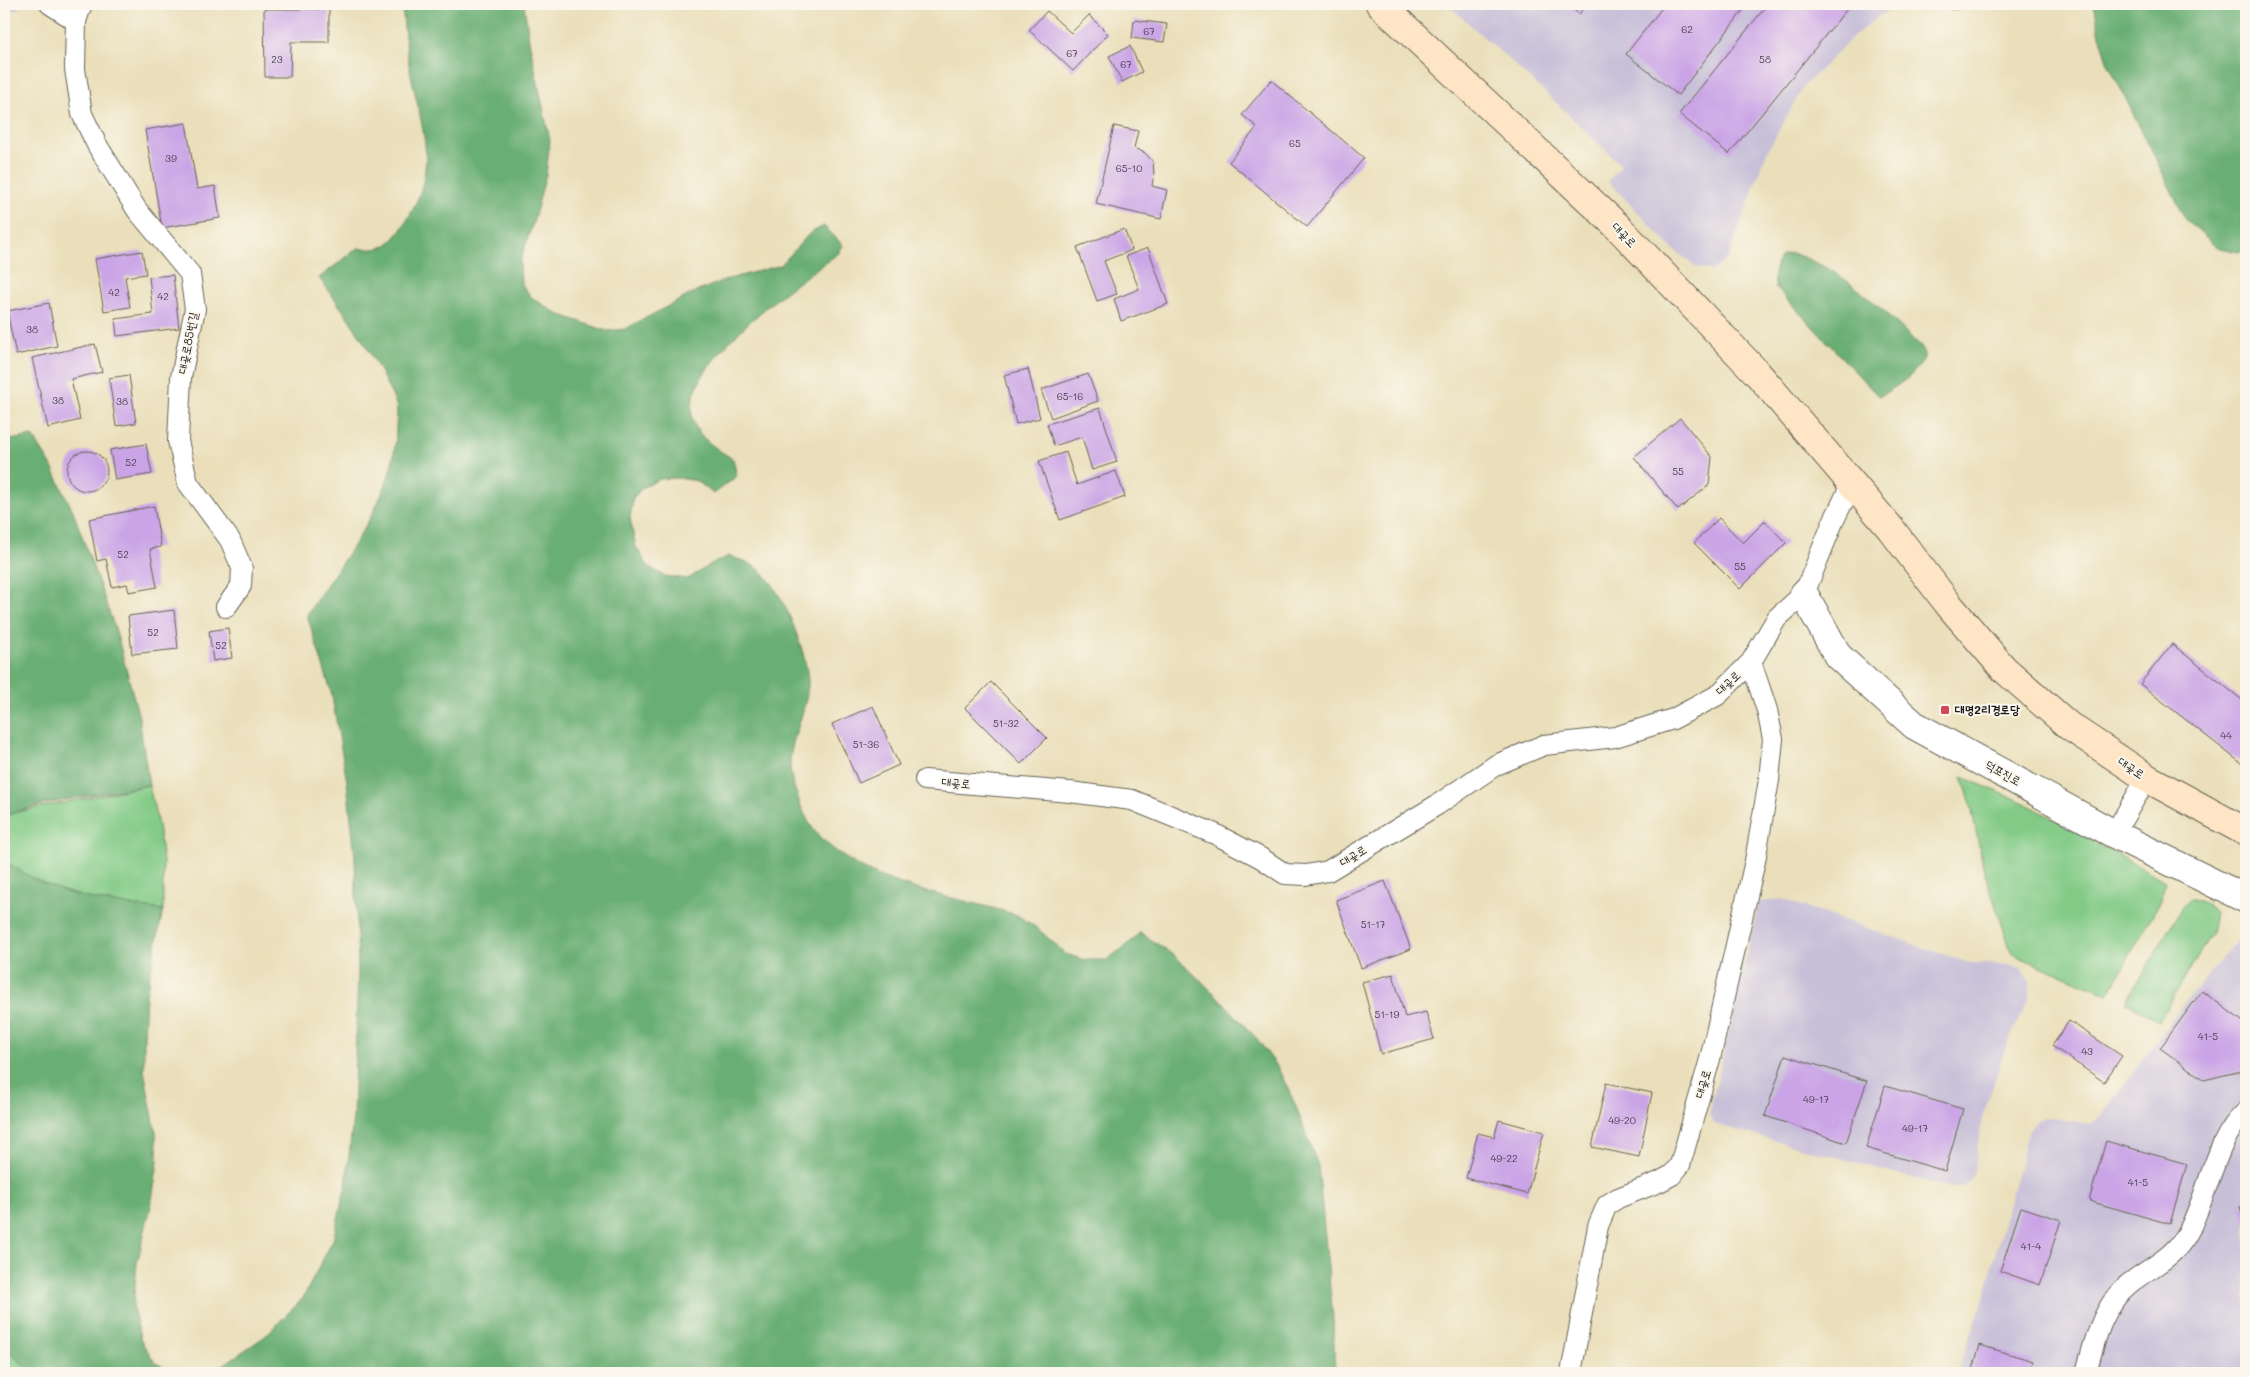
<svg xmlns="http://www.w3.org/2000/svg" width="2250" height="1377" viewBox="0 0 2250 1377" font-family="Mali,'Poor Story',sans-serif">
<rect width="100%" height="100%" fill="#fbf7ec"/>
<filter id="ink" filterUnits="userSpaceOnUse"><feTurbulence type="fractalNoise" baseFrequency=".02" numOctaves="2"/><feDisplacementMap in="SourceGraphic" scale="10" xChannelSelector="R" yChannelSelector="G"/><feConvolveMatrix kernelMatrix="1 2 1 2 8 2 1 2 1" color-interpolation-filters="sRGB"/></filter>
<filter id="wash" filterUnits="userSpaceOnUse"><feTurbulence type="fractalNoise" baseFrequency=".0096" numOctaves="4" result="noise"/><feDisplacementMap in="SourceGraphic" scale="20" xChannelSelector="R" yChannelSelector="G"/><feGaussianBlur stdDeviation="1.12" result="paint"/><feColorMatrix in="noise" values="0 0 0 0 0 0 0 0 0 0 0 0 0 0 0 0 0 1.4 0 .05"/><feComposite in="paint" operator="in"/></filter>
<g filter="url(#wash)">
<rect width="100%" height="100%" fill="#eadfba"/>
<path fill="#c8c0d8" d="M4 4H13L20 8 4 15Z
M1447 4H1906L1882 14 1855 35 1804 86 1767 152 1728 258 1712 271 1696 267 1672 248 1608 181 1621 165 1547 94Z
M1782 899 1969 963 2012 965 2021 968 2030 984 2029 998 2007 1044 1987 1104 1980 1130 1973 1176 1963 1186 1949 1188 1714 1124 1709 1115 1759 902Z
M2242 934 2246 935V1373H1956L1981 1308 2028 1132 2036 1121 2045 1117 2091 1124 2099 1118 2182 1006Z"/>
<path fill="#82ca86" stroke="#4f7351" d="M1962 777 2025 803 2165 881 2161 900 2108 994 2012 954 1984 871 1970 801Z
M149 785 158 825 163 862V910C101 901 56 898 4 860V818L8 814Z
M2190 898 2205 903 2215 912 2211 934 2159 1021 2126 1002 2182 907Z
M4 1345 31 1373H4Z"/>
<path fill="#69ae73" stroke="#426548" d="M402 4H524L529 40 550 141 546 174 535 216 520 262 521 283 531 297 558 314 607 331 625 329 693 293 725 280 781 265 810 233 824 226 843 245 839 253C799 281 678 364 693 420 698 438 718 450 733 459L737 476 714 494 697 481 678 478 660 479 643 487 633 498 630 518 636 547 648 566 664 576 688 579 711 564 729 556C741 560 752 563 762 572 783 591 810 659 808 686 806 714 789 740 790 768 791 780 796 792 800 804 805 816 812 830 822 839 874 890 951 894 1017 915L1037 928 1066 954 1085 960H1106L1126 946 1140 932 1176 957 1223 1002 1258 1040 1277 1066 1295 1104 1318 1166 1333 1317 1335 1373H191L220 1367 264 1337 303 1298 333 1240 346 1185 353 1117 358 973 355 858 347 782 331 691 307 615C342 557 397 500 396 428 396 421 398 412 396 405 394 397 388 389 385 381 367 343 344 311 319 278L358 248C382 252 391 245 404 225 440 169 423 134 411 75 406 52 404 27 402 4Z
M1940 4H1967L1966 9 1950 10Z
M2094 4H2246V251L2238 252 2216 247 2186 220 2107 61 2101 41Z
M1791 253C1843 268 1883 310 1921 347L1925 355C1919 374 1895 387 1879 397L1776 288C1772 275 1774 268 1781 256Z
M33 436 51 465 73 511 116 631 139 717 149 785C123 790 19 805 4 818V445L10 440Z
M4 860C56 898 101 901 163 910L146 995 144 1037V1070L156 1133 158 1162 151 1206 137 1263 133 1307 141 1341 155 1362 173 1373H31L4 1345Z"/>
<g id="blocks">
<path fill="#caa4e6" d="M1566 4H1587L1579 14Z
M1665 4H1748L1678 95 1626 54Z
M1768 4H1851L1729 154 1679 114Z
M264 9H329V42H291L290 77H265Z
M1047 11 1071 33 1089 15 1108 34 1073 71 1029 30Z
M1134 20 1167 24 1164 42 1132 38Z
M1130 46 1142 72 1122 82 1109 56Z
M1271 80 1364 158 1307 227 1229 162 1257 127 1242 115Z
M186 123 197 189 215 186 220 218 162 228 145 130Z
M1114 126 1138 131 1134 148 1145 153 1153 162 1154 174 1152 186 1167 190 1161 219 1096 204Z
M1124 229 1132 250 1104 261 1117 294 1097 301 1077 247Z
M1148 248 1168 304 1121 321 1114 299 1139 289 1126 256Z
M142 251 146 274 125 277 130 307 104 311 95 259Z
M173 275 179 328 117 336 115 319 153 314 149 277Z
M49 303 57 346 16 355 7 311Z
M95 344 102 372 71 379 80 420 48 428 32 358Z
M1028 369 1040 418 1016 424 1004 375Z
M1088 374 1098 401 1051 418 1041 390Z
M129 375 136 423 116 426 109 378Z
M1100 408 1117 462 1092 470 1082 437 1054 446 1047 424Z
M1680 418 1712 457 1709 485 1678 510 1634 457Z
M146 444 152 474 115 480 110 450Z
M67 471a20 20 0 1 1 40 0a20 20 0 1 1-40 0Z
M1066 452 1077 485 1116 471 1125 497 1060 520 1039 461Z
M154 506 161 547 150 549 157 587 129 592 127 584 112 587 106 559 97 561 89 519Z
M1719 518 1743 543 1765 521 1786 543 1740 589 1694 543Z
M174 610 178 649 132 654 128 616Z
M228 628 232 658 213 661 209 631Z
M2172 644 2246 703V767L2140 684Z
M991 682 1047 738 1021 764 965 708Z
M873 706 899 765 859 783 832 724Z
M1385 881 1411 949 1361 968 1336 900Z
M1393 974 1405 1017 1426 1012 1434 1039 1381 1054 1362 982Z
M2202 991 2246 1024V1064L2241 1071 2204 1080 2160 1048Z
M2069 1021 2122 1056 2104 1082 2052 1046Z
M1785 1055 1867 1081 1846 1143 1765 1116Z
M1606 1083 1652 1093 1639 1157 1592 1147Z
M1885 1086 1963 1109 1945 1171 1866 1148Z
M1499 1120 1544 1132 1527 1194 1466 1178 1478 1133 1494 1137Z
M2106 1141 2187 1164 2170 1224 2089 1201Z
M2246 1205V1224L2240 1207Z
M2021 1207 2061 1220 2040 1285 2000 1271Z
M1980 1345 2033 1361 2029 1373H1972Z"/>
</g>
</g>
<g filter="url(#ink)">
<use href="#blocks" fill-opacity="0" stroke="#646053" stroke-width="1"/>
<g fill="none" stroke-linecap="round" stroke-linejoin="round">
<defs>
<path id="lane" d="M50 4 76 21
M82 4 76 21 75 69 82 114 97 145 137 210 190 274 195 309 181 377 178 441 188 483 230 540 242 568 241 586 226 607
M925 780 1070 792 1132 800 1215 834 1261 858 1285 874 1306 875 1328 871 1437 805 1496 765 1544 745 1615 737 1673 719 1718 695 1751 662 1777 618 1804 594 1833 522 1852 483
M2114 834 2147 778
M1571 1373 1598 1226 1607 1205 1618 1198 1659 1182 1672 1175 1680 1165 1710 1059 1755 861 1769 780 1773 739 1767 710 1751 662
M2086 1373C2094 1342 2103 1304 2130 1283 2151 1267 2174 1257 2187 1234 2208 1197 2215 1138 2246 1112"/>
<path id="street" d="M1804 594 1838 656 1914 725 2114 834 2246 899"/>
<path id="secondary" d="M1380 4 1615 224 1758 374 1891 529 1949 605 2004 669 2069 726 2147 778 2246 832"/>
</defs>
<use href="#lane" stroke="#646053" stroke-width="22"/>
<use href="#street" stroke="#646053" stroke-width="30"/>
<use href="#secondary" stroke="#646053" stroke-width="30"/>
<use href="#lane" stroke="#fff" stroke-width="20"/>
<use href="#street" stroke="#fff" stroke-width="28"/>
<use href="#secondary" stroke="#fde5c5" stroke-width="28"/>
</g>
</g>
<rect fill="#d1495b" stroke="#fbf7ec" stroke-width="2" x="1940" y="705" width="10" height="10" rx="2.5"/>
<g text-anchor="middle" stroke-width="4" stroke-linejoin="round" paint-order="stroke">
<g font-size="10" fill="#483e4e">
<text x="1687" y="33">62</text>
<text x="1149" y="35">67</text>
<text x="1072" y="57">67</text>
<text x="277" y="63">23</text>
<text x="1765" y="63">58</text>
<text x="1126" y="68">67</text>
<text x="1295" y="147">65</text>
<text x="171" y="162">39</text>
<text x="1129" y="172">65-10</text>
<text x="114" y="296">42</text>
<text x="163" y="300">42</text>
<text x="32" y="333">38</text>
<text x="1070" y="400">65-16</text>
<text x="58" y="404">38</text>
<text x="122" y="405">38</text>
<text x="131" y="466">52</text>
<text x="1678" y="475">55</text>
<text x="123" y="558">52</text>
<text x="1740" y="570">55</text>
<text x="153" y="636">52</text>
<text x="221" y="649">52</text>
<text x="1006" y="727">51-32</text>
<text x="2226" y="739">44</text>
<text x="866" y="748">51-36</text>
<text x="1373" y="928">51-17</text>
<text x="1387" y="1018">51-19</text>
<text x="2208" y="1040">41-5</text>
<text x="2087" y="1055">43</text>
<text x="1816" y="1103">49-17</text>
<text x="1622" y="1124">49-20</text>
<text x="1915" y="1132">49-17</text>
<text x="1504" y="1162">49-22</text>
<text x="2138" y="1186">41-5</text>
<text x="2031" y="1250">41-4</text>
</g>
<g font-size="12" fill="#1c1c1c" stroke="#fbf7ec">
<text transform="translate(1624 235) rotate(46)" y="4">대곶로</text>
<text transform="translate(188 343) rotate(-79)" y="4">대곶로85번길</text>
<text transform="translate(1728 683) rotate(-43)" y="4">대곶로</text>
<text transform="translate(2131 768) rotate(34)" y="4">대곶로</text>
<text transform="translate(2003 773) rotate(29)" y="4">덕포진로</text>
<text transform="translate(956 783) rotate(5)" y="4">대곶로</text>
<text transform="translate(1353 856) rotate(-31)" y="4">대곶로</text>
<text transform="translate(1703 1084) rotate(-74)" y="4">대곶로</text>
</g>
<g font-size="12" font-weight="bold" fill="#1c1c1c" stroke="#fbf7ec" text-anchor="start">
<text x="1955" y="714">대명2리경로당</text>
</g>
</g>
<rect width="2250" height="1377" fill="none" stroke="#fbf7ec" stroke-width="20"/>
</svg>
